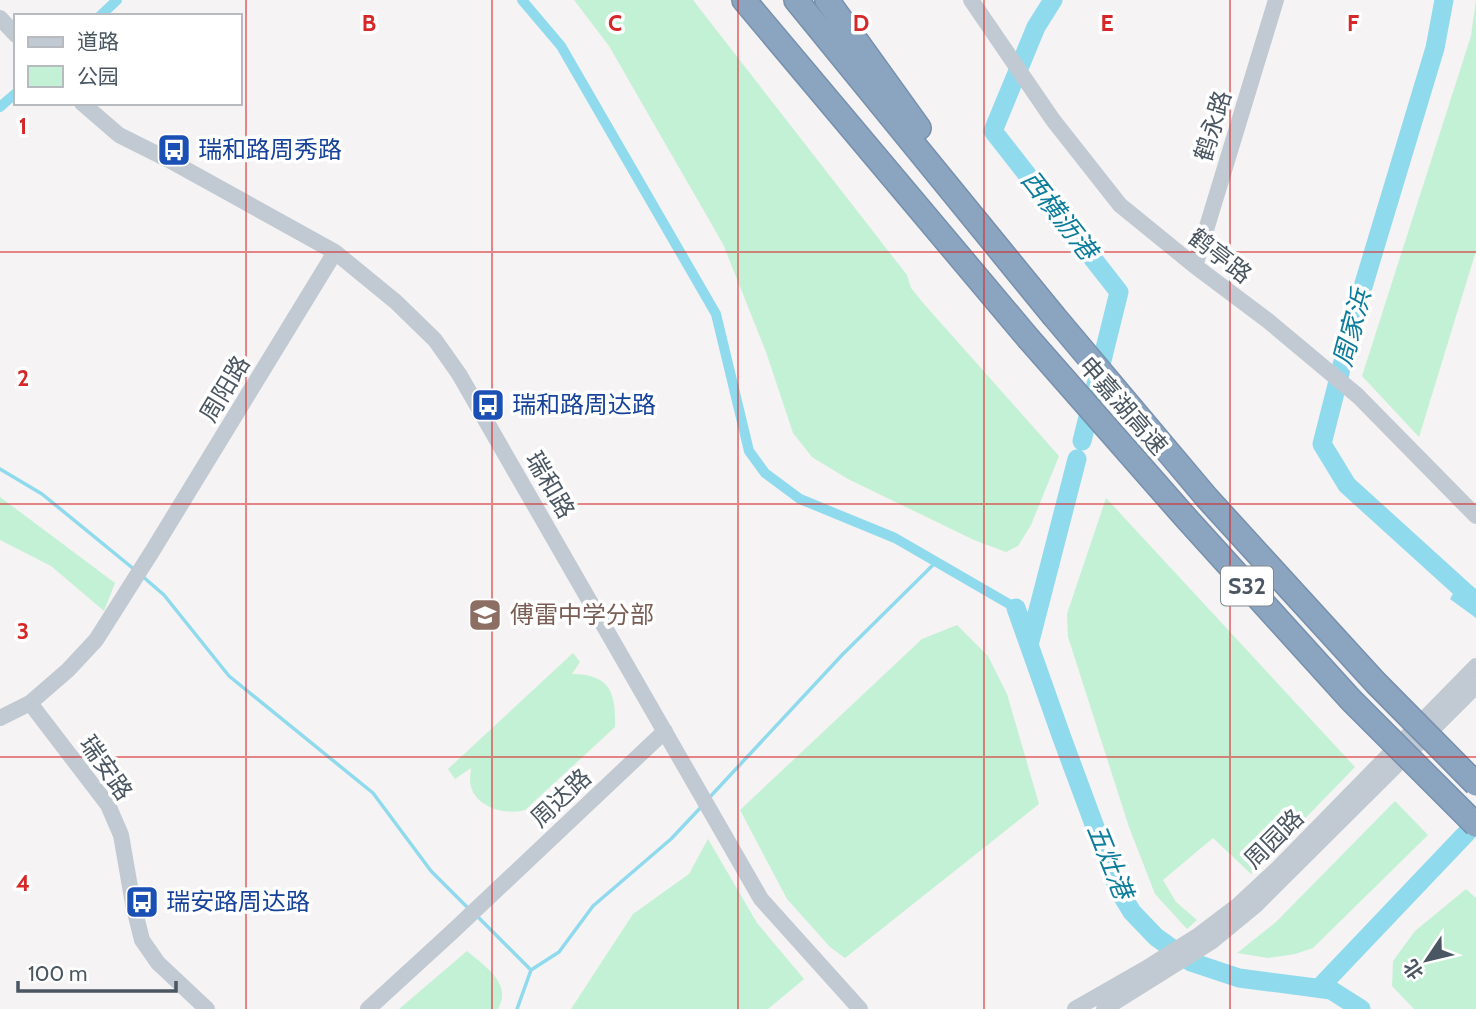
<svg xmlns="http://www.w3.org/2000/svg" width="1476" height="1009" viewBox="0 0 1476 1009" font-family="Cabin,'Noto Sans SC',sans-serif">
<rect width="100%" height="100%" fill="#f5f3f3"/>
<path fill="#c3f1d5" d="M574 0H693L907 275 911 288 924 304 1059 456 1031 525 1018 546 1006 552 974 540 848 479 812 457 793 433 766 352 723 244 609 46Z
M1476 0V251L1419 437 1362 376 1471 36Z
M0 497 115 583 104 611 51 566 0 540Z
M1106 498 1355 767 1251 874 1213 838 1163 880 1176 902 1197 920 1187 929 1155 894 1129 827 1068 637 1067 614Z
M957 625 988 656 1007 694 1039 804 845 958 830 947 787 899 740 810 922 639Z
M573 653 580 662 572 674C611 674 616 694 615 727L525 810C504 816 470 806 470 779 470 775 471 772 471 768L455 779 448 769Z
M1395 801 1428 835 1313 948 1295 954 1268 958 1237 953 1276 922Z
M708 839 757 923 804 979 768 1009H571L633 914 689 874Z
M1466 889 1476 898V1009H1414L1392 986 1393 961 1415 931Z
M467 951C484 966 513 983 498 1009H399Z"/>
<path fill="#90daee" d="M1461 579 1476 589V618L1450 599Z"/>
<g fill="none" stroke-linecap="round" stroke-linejoin="round">
<path stroke="#90daee" stroke-width="3.5" d="M0 469 42 494 135 570
M141 575 164 595 229 676 373 793 431 871 470 910
M708 799 843 654 937 561
M476 915 531 970
M517 1009 531 970 559 952 593 906 671 839 703 805"/>
<path stroke="#90daee" stroke-width="10" d="M522 0 561 46 716 314 749 451 765 473 800 499 895 538 1016 608
M100 16 117 0
M0 107 16 93"/>
<path stroke="#90daee" stroke-width="19" d="M1053 0 1036 27 993 131 1119 292 1082 441
M1444 0 1435 48 1356 310 1322 444 1347 485 1476 602
M1016 608 1062 738 1118 889 1132 912 1156 937 1191 962 1239 978 1331 990 1361 1009
M1029 645 1077 459
M1319 988 1476 823"/>
<defs>
<path id="highway" d="M744 0 1028 338
M796 0 1053 315
M827 0 919 128"/>
</defs>
<use href="#highway" stroke="#7690ad" stroke-width="26"/>
<path stroke="#c1cad2" stroke-width="16" d="M971 0 1053 120 1120 205 1195 266 1267 320 1358 396 1476 516
M0 18 16 35
M82 103 119 135 169 160 335 252 396 302 435 340 459 374 761 899 860 1009
M1195 266 1276 0
M30 703 108 805 121 835 133 904 142 940 158 963 207 1009
M0 718 30 703 68 670 96 640 153 550 335 252
M368 1009 452 932 665 731
M1075 1009 1145 969 1199 935 1236 907 1278 868 1476 666
M1104 1009 1211 942 1256 905 1476 686"/>
<use href="#highway" stroke="#8ba5c1" stroke-width="23"/>
<defs>
<path id="highway-bridge" d="M1053 315 1207 498 1376 683 1476 784
M1028 338 1186 518 1351 700 1476 825"/>
</defs>
<use href="#highway-bridge" stroke="#7690ad" stroke-width="26" stroke-linecap="butt"/>
<use href="#highway-bridge" stroke="#8ba5c1" stroke-width="23"/>
</g>
<path fill="none" stroke="#d62828" stroke-width="2" stroke-opacity="0.55" d="M246 0V1009M492 0V1009M738 0V1009M984 0V1009M1230 0V1009M0 252H1476M0 504H1476M0 757H1476"/>
<defs>
<symbol id="bus-square" viewBox="-11 -11 22 22"><rect x="-9" y="-9" width="18" height="18" rx="4" fill="#1a4fb4" stroke="#fff"/><path d="M-5-6H5V4H4V6H2V4H-2V6H-4V4H-5ZM-3.5-4V0h7V-4ZM-3.5 1.2v1.5H-2V1.2ZM2 1.2v1.5H3.5V1.2Z" fill="#fff"/></symbol>
<symbol id="school-square" viewBox="-11 -11 22 22"><rect x="-9" y="-9" width="18" height="18" rx="4" fill="#8d6e63" stroke="#fff"/><path d="M0-5L7-2L0 1L-7-2ZM-4 1L0 2.5L4 1V4Q0 6-4 4Z" fill="#fff"/></symbol>
</defs>
<g fill-rule="evenodd">
<use href="#bus-square" x="155" y="131" width="38" height="38"/>
<use href="#bus-square" x="469" y="386" width="38" height="38"/>
<use href="#school-square" x="466" y="596" width="38" height="38"/>
<use href="#bus-square" x="123" y="883" width="38" height="38"/>
</g>
<g text-anchor="middle" stroke-width="7" stroke-linejoin="round" paint-order="stroke">
<rect fill="#fff" stroke="#808990" stroke-width="2" x="1221" y="566.5" width="52" height="39" rx="5"/>
<g font-size="23" font-weight="bold" fill="#4a5661">
<text x="1247" y="594">S32</text>
</g>
<g font-size="24" fill="#4a5661" stroke="#fff">
<text transform="translate(1213 126) rotate(-73)" y="8">鹤永路</text>
<text transform="translate(1220 256) rotate(38)" y="8">鹤亭路</text>
<text transform="translate(225 389) rotate(-59)" y="8">周阳路</text>
<text transform="translate(1123 406) rotate(49)" y="8">申嘉湖高速</text>
<text transform="translate(550 485) rotate(60)" y="8">瑞和路</text>
<text transform="translate(106 768) rotate(55)" y="8">瑞安路</text>
<text transform="translate(561 798) rotate(-43)" y="8">周达路</text>
<text transform="translate(1274 839) rotate(-45)" y="8">周园路</text>
</g>
<g font-size="24" fill="#164399" stroke="#fff" text-anchor="start">
<text x="198" y="158">瑞和路周秀路</text>
<text x="512" y="413">瑞和路周达路</text>
<text x="166" y="910">瑞安路周达路</text>
</g>
<g font-size="24" fill="#785e54" stroke="#fff" text-anchor="start">
<text x="510" y="623">傅雷中学分部</text>
</g>
<g font-size="26" font-style="italic" fill="#0c7c9b" stroke="#fff">
<text transform="translate(1059 215) rotate(52)" y="9">西横沥港</text>
<text transform="translate(1352 328) rotate(-75)" y="9">周家浜</text>
<text transform="translate(1110 861) rotate(68)" y="9">五灶港</text>
</g>
</g>
<g font-size="23" text-anchor="middle" font-weight="bold" fill="#d62828" stroke="#fff" stroke-width="7" stroke-linejoin="round" paint-order="stroke">
<text x="369" y="31">B</text>
<text x="615" y="31">C</text>
<text x="861" y="31">D</text>
<text x="1107" y="31">E</text>
<text x="1353" y="31">F</text>
<text x="23" y="134">1</text>
<text x="23" y="386">2</text>
<text x="23" y="639">3</text>
<text x="23" y="891">4</text>
</g>
<rect x="14" y="14" width="228" height="91" fill="#ffffff" stroke="#b7bbc0" stroke-width="2"/>
<rect x="28" y="37" width="35" height="10" fill="#c1cad2" stroke="#b7bbc0" stroke-width="2"/>
<text x="77" y="49" font-size="21" fill="#4a5661">道路</text>
<rect x="28" y="66" width="35" height="21" fill="#c3f1d5" stroke="#b7bbc0" stroke-width="2"/>
<text x="77" y="84" font-size="21" fill="#4a5661">公园</text>
<g transform="translate(1427 960) rotate(235)" stroke="#ffffff" stroke-width="5" paint-order="stroke">
<path d="M0-5L12 26L0 18L-12 26Z" fill="#4a5661"/>
<text y="-10" font-size="19" font-weight="bold" text-anchor="middle" fill="#4a5661">北</text>
</g>
<path d="M18 981v10h158v-10" fill="none" stroke="#4a5661" stroke-width="3.5"/>
<text x="28" y="981" font-size="21" fill="#4a5661" stroke="#ffffff" stroke-width="5" paint-order="stroke">100 m</text>
</svg>
